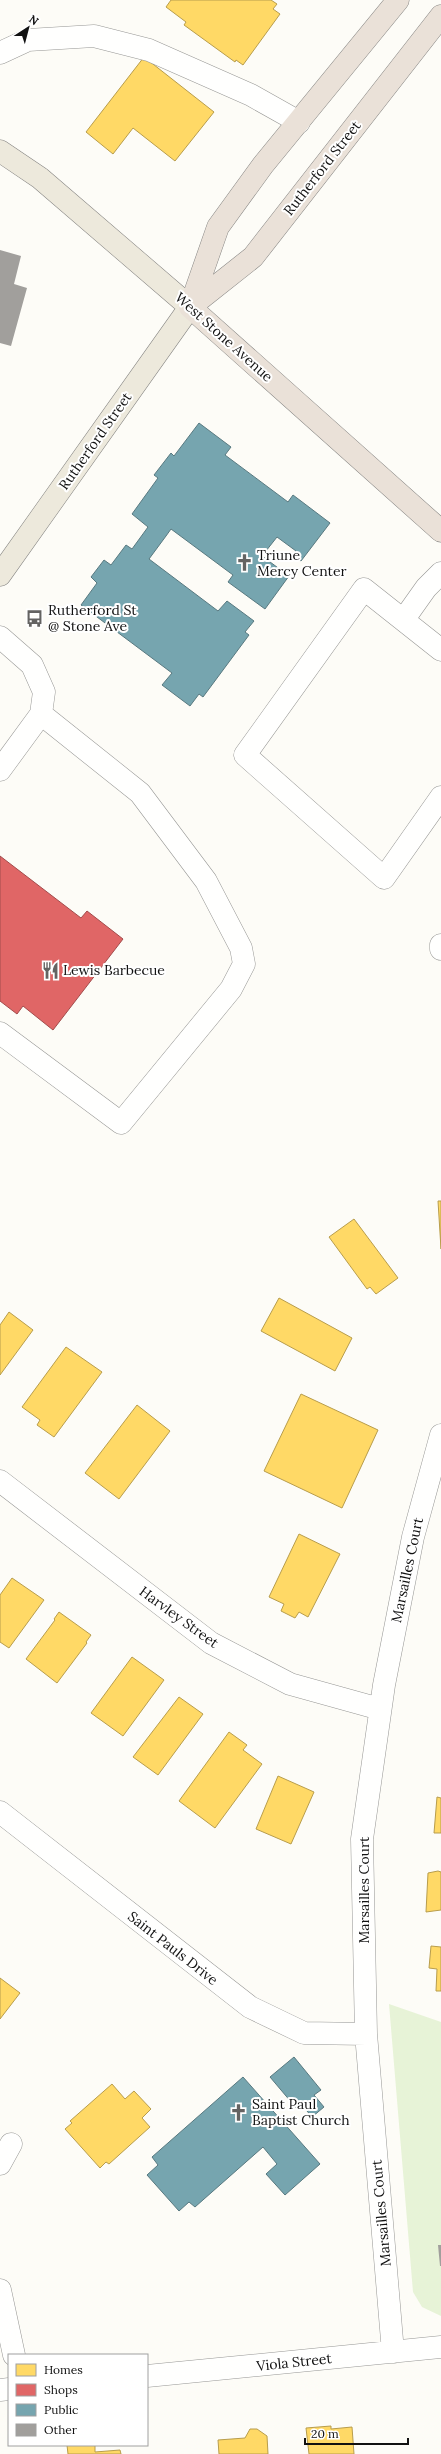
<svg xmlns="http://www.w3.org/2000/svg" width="441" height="2454" viewBox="0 0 441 2454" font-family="Lora,serif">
<rect width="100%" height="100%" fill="#fdfcf7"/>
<path fill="#e7f3d7" d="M389 2004 441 2022V2316L422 2307 413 2292Z"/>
<path fill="#ffd966" stroke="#b89d4c" d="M171 0H271L277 4 273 9 280 14 243 65 236 60 235 62 184 25 186 22 166 7Z
M144 57 214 112 175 161 133 128 113 154 86 132Z
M438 1201H441V1249Z
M354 1219 398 1278 376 1294 370 1287 367 1289 329 1237Z
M279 1298 352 1338 335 1371 261 1331Z
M9 1312 33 1330 0 1375V1325Z
M66 1347 102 1372 54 1437 37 1425 40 1420 22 1407Z
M301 1394 378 1430 342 1508 264 1471Z
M137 1405 170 1431 119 1499 85 1473Z
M299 1534 340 1554 308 1617 299 1612 295 1618 281 1611 284 1604 269 1597Z
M12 1578 44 1600 9 1648 0 1642V1595Z
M59 1612 91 1635 86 1642 87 1643 57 1683 26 1659 55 1620 54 1619Z
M132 1657 164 1680 123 1736 91 1713Z
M179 1697 203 1714 158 1775 133 1757Z
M229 1732 247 1745 243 1750 262 1764 215 1828 179 1801Z
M278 1776 314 1792 291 1844 256 1829Z
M437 1797 441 1798V1833H434Z
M438 1871 441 1872V1910L426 1912 428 1873Z
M431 1946 441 1947V1991H436L437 1969 429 1968Z
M0 1978 20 1993 0 2019Z
M112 2084 125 2099 134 2091 151 2109 142 2118 150 2127 109 2164 106 2162 100 2168 65 2129 72 2123 70 2121Z
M331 2426V2429L352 2427 354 2454H309L306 2428Z
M250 2429H257L267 2436 268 2454H219L218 2440 245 2438Z
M67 2445H95V2452L120 2450 121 2454H68Z"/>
<path fill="#e06666" stroke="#a24c4c" d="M0 856 81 918 87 911 123 939 53 1030 23 1006 17 1014 0 1001Z"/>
<path fill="#76a5af" stroke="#587980" d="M199 423 231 447 225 455 288 502 293 495 330 523 301 561 293 555 296 551 277 537 262 556 289 576 265 609 228 582 233 575 171 529 166 536 149 559 218 611 227 601 254 621 245 632 249 635 203 697 199 694 190 706 162 685 172 673 81 605 97 583 91 577 104 560 111 565 126 545 132 549 148 527 132 514 158 478 154 475 171 453 174 456Z
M294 2057 321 2090 314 2095 324 2107 312 2117 302 2105 297 2109 270 2077Z
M243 2077 320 2164 285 2195 266 2174 277 2164 263 2147 195 2207 189 2202 179 2211 147 2175 158 2165 152 2157Z"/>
<path fill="#a19f9c" d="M0 250 21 256 14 284 27 288 11 346 0 343Z
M438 2245H441V2266H440Z"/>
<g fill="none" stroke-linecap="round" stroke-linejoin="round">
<defs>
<path id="minor" d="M0 53 28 40 94 36 149 50 251 95 299 122
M404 619 426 588 441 573
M0 637 32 665 44 692 41 714 0 770
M441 650 364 589 245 755 384 878 441 797
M441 945V949
M0 1033 121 1123 231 989 244 964 241 948 206 881 140 793 41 714
M0 1481 211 1643 290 1684 380 1709
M0 1812 250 2007 304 2033 366 2034
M0 2164 11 2144
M0 2290 14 2355
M393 2352 366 2034 362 1839 384 1685 413 1537 441 1435
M147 2376 441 2347
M0 2390 9 2389"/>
<path id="major" d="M0 151 40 178 190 307 0 575"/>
<path id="highway" d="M190 307 253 257 441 16
M190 307 218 227 263 165 398 0
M190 307 441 531"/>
</defs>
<use href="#minor" stroke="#979795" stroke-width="23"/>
<use href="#major" stroke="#858482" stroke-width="23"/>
<use href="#highway" stroke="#858482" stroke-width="23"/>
<use href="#minor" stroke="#fffffe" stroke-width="22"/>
<use href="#major" stroke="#ede9dc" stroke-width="22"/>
<use href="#highway" stroke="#eae1d8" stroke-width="22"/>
</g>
<defs>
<symbol id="church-bare" viewBox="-9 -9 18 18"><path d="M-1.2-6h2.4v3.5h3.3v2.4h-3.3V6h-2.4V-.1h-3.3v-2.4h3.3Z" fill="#646362" stroke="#fff" stroke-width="2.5" paint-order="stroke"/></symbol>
<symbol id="bus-bare" viewBox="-9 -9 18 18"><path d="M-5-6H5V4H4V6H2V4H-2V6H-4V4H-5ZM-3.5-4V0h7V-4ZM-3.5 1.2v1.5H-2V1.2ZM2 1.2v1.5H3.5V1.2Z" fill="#646362" stroke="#fff" stroke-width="2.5" paint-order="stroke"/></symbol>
<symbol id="restaurant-bare" viewBox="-9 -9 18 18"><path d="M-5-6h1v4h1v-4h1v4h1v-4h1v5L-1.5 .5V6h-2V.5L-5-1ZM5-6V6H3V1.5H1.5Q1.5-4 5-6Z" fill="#646362" stroke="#fff" stroke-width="2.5" paint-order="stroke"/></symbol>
</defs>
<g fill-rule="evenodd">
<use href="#church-bare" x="232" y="550" width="25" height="25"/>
<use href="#bus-bare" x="22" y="606" width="25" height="25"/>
<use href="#restaurant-bare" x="38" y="958" width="25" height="25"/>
<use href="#church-bare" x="226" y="2100" width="25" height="25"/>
</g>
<g text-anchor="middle" stroke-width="4" stroke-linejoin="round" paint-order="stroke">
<g font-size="14" fill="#111" stroke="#fff">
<text transform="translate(322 168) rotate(-52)" y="5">Rutherford Street</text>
<text transform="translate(224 337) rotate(42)" y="5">West Stone Avenue</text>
<text transform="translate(95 441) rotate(-55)" y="5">Rutherford Street</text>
<text transform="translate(407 1570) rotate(-78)" y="5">Marsailles Court</text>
<text transform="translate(179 1617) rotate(36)" y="5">Harvley Street</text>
<text transform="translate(364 1890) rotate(-90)" y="5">Marsailles Court</text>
<text transform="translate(173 1948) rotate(38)" y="5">Saint Pauls Drive</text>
<text transform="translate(381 2213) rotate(-95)" y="5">Marsailles Court</text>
<text transform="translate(294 2362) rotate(-6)" y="5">Viola Street</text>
</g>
<g font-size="14" fill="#111" stroke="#fff" text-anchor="start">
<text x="257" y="560">Triune<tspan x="257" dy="16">Mercy Center</tspan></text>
<text x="48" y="615">Rutherford St<tspan x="48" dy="16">@ Stone Ave</tspan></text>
<text x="63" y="975">Lewis Barbecue</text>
<text x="252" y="2109">Saint Paul<tspan x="252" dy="16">Baptist Church</tspan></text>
</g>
</g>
<rect x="8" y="2354" width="140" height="92" fill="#ffffff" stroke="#a0a0a0"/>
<rect x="16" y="2364" width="20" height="12" fill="#ffd966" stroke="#a0a0a0"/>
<text x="44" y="2374" font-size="12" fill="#111111">Homes</text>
<rect x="16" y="2384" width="20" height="12" fill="#e06666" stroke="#a0a0a0"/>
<text x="44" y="2394" font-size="12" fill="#111111">Shops</text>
<rect x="16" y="2404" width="20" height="12" fill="#76a5af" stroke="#a0a0a0"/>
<text x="44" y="2414" font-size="12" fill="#111111">Public</text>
<rect x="16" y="2424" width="20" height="12" fill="#a19f9c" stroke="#a0a0a0"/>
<text x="44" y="2434" font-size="12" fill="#111111">Other</text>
<g transform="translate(28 28) rotate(36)" stroke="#ffffff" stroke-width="3" paint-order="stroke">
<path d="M0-3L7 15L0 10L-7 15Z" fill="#111111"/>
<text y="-6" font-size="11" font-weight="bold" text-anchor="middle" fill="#111111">N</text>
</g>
<path d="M305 2438v6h103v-6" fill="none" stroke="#111111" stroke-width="2"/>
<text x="311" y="2438" font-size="12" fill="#111111" stroke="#ffffff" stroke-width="3" paint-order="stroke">20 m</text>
</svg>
